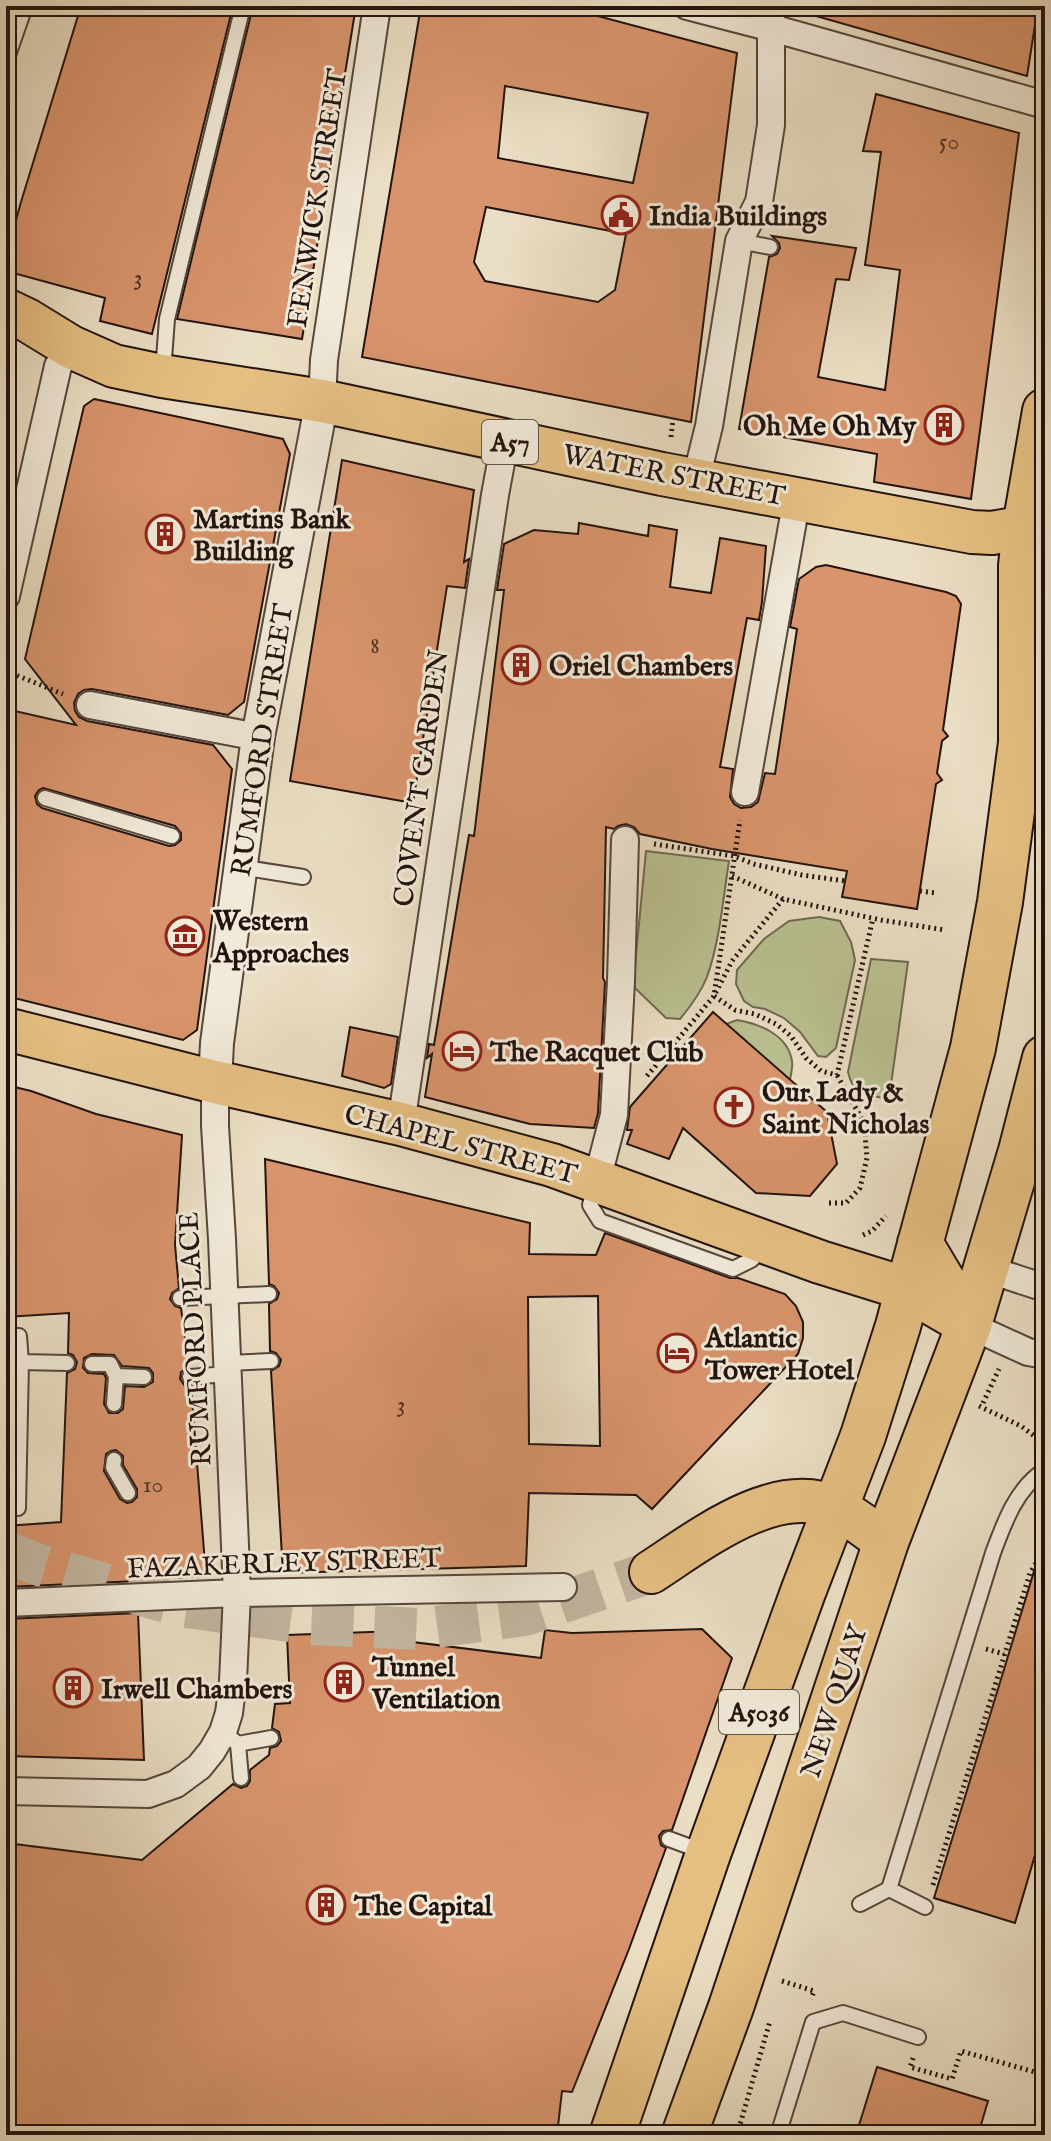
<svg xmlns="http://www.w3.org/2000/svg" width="1051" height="2141" viewBox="0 0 1051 2141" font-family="'IM FELL English',serif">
<rect width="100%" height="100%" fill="#eadec4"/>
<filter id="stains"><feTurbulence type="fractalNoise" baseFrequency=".0025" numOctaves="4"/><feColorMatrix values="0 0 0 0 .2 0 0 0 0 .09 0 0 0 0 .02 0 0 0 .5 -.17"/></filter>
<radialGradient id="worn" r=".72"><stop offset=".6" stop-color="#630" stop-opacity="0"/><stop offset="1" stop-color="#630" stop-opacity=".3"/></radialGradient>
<path fill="#bac091" stroke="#6e6a50" stroke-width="2" d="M646 851 729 861C723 899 720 940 707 977 701 992 690 1007 680 1019L666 1018 633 986Z
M819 917 840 921 851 942 855 960 836 1048 826 1057 818 1056 800 1032 784 1018 765 1009 753 1007 744 1001 736 984 737 970 764 939 789 921Z
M871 959 908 962 890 1092 883 1098C863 1094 853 1094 848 1072Z
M737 1020C760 1024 788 1035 792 1061 793 1066 791 1074 790 1080L726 1024Z"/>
<path fill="#d8946c" stroke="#23130e" stroke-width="2" fill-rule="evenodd" d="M81 6H233L152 334 100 321 105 298 6 271V256L21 202Z
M253 6H356L302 339 177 319Z
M421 6H560L737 53 691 422 362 357ZM505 86 648 113 633 183 498 158ZM486 207 626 234 615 290 598 302 485 281 474 262Z
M810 6H1038L1027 76 809 14Z
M876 94 1019 133 971 499 874 482 877 454 739 429 769 257 777 254 780 248 779 243 772 236 856 248 849 280 836 279 818 377 885 390 900 270 865 265 881 152 863 151Z
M94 399 283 439 290 454 244 702 228 715 92 689 84 690 78 694 74 703 75 711 79 717 87 721 213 745 232 769 197 1030 183 1040 6 996V709L76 725 25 659 84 406ZM43 788 175 826 181 833V840L175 845 169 846 42 808 37 804 35 796 39 790Z
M342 460 474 490 464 562 469 559 465 588 447 586 413 803 290 781Z
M579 523 648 536 649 525 677 530 670 587 711 593 720 538 766 546 762 602 759 620 747 618 720 767 733 769 730 797 734 804 741 808 751 807 758 802 765 773 775 774 797 629 790 627 799 579 816 567 826 565 946 592 956 596 961 604 943 730 948 736 942 741 937 773 942 780 936 784 917 909 842 897 847 871 712 849 640 834 634 827 626 824 618 826 614 829 606 827 603 978 605 982 598 1113 594 1128 530 1124 425 1097 432 1054 427 1058 429 1044 434 1045 469 835 474 836 504 590H497L504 544 534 530 578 534Z
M713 1012 827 1112 837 1164 810 1196 756 1193 683 1128 669 1159 627 1144 632 1130H627L630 1107Z
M350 1027 398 1037 391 1084 384 1088 342 1076Z
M6 1085 31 1091 96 1114 182 1135 175 1245 179 1288 172 1293 170 1299 175 1306 181 1308 189 1367 181 1372 180 1379 185 1386 191 1387 206 1576 137 1580V1581L6 1587V1526L61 1522 67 1373 75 1369 77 1362 73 1355 68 1353 69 1313 6 1317ZM92 1354 114 1355 122 1366 149 1368 153 1373V1382L144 1387 125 1386 123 1409 118 1413H109L104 1404 106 1378 104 1374 88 1373 83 1368 84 1358ZM116 1450 123 1456V1465L137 1489V1497L132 1502 127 1503 120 1499 104 1471 106 1454 111 1451Z
M265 1159 530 1223 529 1254 596 1255 605 1233 730 1278H738L785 1294 796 1306 803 1322V1338L798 1354 652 1509 636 1495 529 1493 526 1566 283 1573 271 1371 279 1366 281 1360 276 1353 270 1351 269 1304 277 1299 279 1293 274 1286 269 1284ZM598 1296 600 1446 529 1444 528 1297Z
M1039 1555 1045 1556V1821L1015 1923 934 1898Z
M138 1613 144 1760 6 1756V1619Z
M702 1629 732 1658 672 1830 663 1831 659 1836 661 1845 666 1848 629 1949 572 2092 562 2091 557 2135H6V1843L142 1860 233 1784 241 1788 247 1786 250 1781V1770L269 1755 270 1748 277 1746 281 1741 279 1732 272 1728 275 1704 290 1703 287 1635 397 1631V1640L541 1658 545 1630 572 1633Z
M877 2067 988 2101 978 2135H856Z"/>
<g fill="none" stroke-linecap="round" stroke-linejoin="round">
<path stroke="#c2b5a0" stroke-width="42" stroke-dasharray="42 21" stroke-linecap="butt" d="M6 1552 42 1566 180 1606 311 1624 420 1629 525 1615 651 1572"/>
<defs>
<path id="service" d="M739 241 770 247
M163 372 167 319 243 6
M45 798 172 836
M240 867 303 877
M595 1184 590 1205 600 1221 733 1269 751 1260 763 1249
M180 1298 269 1294
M6 1336H19L21 1362
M227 1363 271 1361
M92 1364H110L116 1376 144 1377
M190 1377 227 1374
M114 1404 116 1376
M114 1460 113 1467 128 1493
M18 1508 21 1362 67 1363
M223 1732 238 1744 241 1778
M238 1744 271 1738
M669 1839 704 1852
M860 1904 889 1889
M925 1907 889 1889 993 1553C1004 1523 1017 1487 1045 1470
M778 2135 813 2022 843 2013 918 2037"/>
<path id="pedestrian" d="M6 52 22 6"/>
<path id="minor" d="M687 6 772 28 1045 105
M322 401 324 360 377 6
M696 479 709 426 739 241 759 202 771 125V6
M6 596 58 366 71 347
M90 705 258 737
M745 792 797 498
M401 1124 495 495 505 441
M597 1180 614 1115 621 981 625 840
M987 1269 1045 1288
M969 1325 1028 1352 1045 1355
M6 1603 237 1593 563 1587
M6 1791 148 1794 176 1784 199 1767 212 1751 223 1732 229 1713 233 1681 237 1593 222 1239 215 1126V1082"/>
<path id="tertiary" d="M215 1082 217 1043 258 737 322 401"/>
<path id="primary" d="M6 310 27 320 71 347 114 366 162 376 322 401 662 474 972 532 992 533 1025 527
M6 1029 215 1082 401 1124 552 1165 820 1262 907 1289 969 1325
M651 1572C699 1541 776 1480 835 1508 853 1516 870 1531 886 1542"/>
<path id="trunk" d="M920 1243 969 1325
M612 2135 708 1854 803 1592 863 1436 898 1326 973 1048 1000 902 1021 743V566L1025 527 1045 411
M684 2135 731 2007 886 1542 969 1325 1021 1151 1045 1058"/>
</defs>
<use href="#service" stroke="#55463c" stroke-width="18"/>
<use href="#pedestrian" stroke="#55463c" stroke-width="24"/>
<use href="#minor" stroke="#55463c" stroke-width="30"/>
<use href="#tertiary" stroke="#55463c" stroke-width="36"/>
<use href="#primary" stroke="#23130e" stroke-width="46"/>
<use href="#trunk" stroke="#23130e" stroke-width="48"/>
<path stroke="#23130e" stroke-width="5" stroke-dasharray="2 4" stroke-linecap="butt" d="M671 437 673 419
M6 671 63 694
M654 844 734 856 754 864 802 875 845 881
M732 876 783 899 881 920 945 930
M920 891 936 893
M783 899 732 961 714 996 735 1010 755 1014 776 1024 791 1036 806 1058 821 1071 837 1075 873 918
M647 1076 714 996 740 820
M829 1203H846L860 1188 867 1158 864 1123 837 1075
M863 1235 872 1231 886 1216
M983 1403 999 1369
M979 1406 1021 1426 1041 1441
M986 1649 1004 1654
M933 1885 1030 1573 1045 1549
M782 1981 814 1991 811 1999
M913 2058 910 2067 952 2079 961 2051 1045 2075
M737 2135 770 2021
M1035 2135 1045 2101"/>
<use href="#service" stroke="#f1ead9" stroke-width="14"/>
<use href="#pedestrian" stroke="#f1ead9" stroke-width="20"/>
<use href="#minor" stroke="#f1ead9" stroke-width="26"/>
<use href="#tertiary" stroke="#f1ead9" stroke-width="32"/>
<use href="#primary" stroke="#e5bf82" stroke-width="42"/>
<use href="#trunk" stroke="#e5bf82" stroke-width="44"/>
</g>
<defs>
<symbol id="civic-ring" viewBox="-11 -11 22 22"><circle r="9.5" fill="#f1ead9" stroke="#8f2418" stroke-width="1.5"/><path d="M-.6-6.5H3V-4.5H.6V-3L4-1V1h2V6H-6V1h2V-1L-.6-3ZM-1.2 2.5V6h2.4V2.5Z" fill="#8f2418"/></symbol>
<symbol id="building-ring" viewBox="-11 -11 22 22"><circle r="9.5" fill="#f1ead9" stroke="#8f2418" stroke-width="1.5"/><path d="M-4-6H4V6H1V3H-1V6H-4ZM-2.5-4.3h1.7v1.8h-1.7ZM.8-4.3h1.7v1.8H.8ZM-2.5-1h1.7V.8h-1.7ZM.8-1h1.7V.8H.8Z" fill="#8f2418"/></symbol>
<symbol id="museum-ring" viewBox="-11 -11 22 22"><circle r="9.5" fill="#f1ead9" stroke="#8f2418" stroke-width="1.5"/><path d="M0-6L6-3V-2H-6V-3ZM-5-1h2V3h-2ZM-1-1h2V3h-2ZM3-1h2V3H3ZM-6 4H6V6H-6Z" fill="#8f2418"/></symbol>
<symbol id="hotel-ring" viewBox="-11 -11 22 22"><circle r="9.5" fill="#f1ead9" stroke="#8f2418" stroke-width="1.5"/><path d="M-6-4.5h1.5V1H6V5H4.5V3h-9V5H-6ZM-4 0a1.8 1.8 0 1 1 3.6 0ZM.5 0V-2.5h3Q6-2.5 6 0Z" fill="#8f2418"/></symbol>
<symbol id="church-ring" viewBox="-11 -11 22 22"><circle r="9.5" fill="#f1ead9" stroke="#8f2418" stroke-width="1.5"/><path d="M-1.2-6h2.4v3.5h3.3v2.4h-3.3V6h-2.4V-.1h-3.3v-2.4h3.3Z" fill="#8f2418"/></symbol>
</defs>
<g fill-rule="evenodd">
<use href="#civic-ring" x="599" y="193" width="44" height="44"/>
<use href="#building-ring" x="922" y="403" width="44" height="44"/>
<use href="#building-ring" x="143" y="512" width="44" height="44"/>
<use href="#building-ring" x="499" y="643" width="44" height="44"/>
<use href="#museum-ring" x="163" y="914" width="44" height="44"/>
<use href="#hotel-ring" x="440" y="1029" width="44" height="44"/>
<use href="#church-ring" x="712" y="1085" width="44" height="44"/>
<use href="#hotel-ring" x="655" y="1331" width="44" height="44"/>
<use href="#building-ring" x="322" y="1660" width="44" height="44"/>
<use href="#building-ring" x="51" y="1666" width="44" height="44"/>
<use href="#building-ring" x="304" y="1883" width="44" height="44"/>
</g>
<g text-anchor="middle" stroke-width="6" stroke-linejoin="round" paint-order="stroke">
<g font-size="24" fill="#503326">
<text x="949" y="149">50</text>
<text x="138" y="285">3</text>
<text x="375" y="653">8</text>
<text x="401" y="1412">3</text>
<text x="153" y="1492">10</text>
</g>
<g fill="#f1ead9" stroke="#61544b" stroke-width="2">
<rect x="482" y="420" width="56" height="44" rx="6"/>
<rect x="719" y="1690" width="80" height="44" rx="6"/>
</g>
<g font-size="26" font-weight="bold" fill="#23130e">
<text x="510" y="451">A57</text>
<text x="759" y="1721">A5036</text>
</g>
<g font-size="28" fill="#23130e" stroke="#f1ead9">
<text transform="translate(316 198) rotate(-81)" y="10">FENWICK STREET</text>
<text transform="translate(674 474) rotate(11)" y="10">WATER STREET</text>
<text transform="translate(261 740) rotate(-81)" y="10">RUMFORD STREET</text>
<text transform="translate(420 778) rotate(-82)" y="10">COVENT GARDEN</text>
<text transform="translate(461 1143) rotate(15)" y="10">CHAPEL STREET</text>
<text transform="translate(194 1339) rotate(-93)" y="10">RUMFORD PLACE</text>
<text transform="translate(284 1562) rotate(-2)" y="10">FAZAKERLEY STREET</text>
<text transform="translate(833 1701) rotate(-72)" y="10">NEW QUAY</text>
</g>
<g font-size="28" font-weight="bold" fill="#23130e" stroke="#f1ead9" text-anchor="start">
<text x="649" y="225">India Buildings</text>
<text x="916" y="435" text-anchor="end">Oh Me Oh My</text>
<text x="193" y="528">Martins Bank<tspan x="193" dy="32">Building</tspan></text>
<text x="549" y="675">Oriel Chambers</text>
<text x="213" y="930">Western<tspan x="213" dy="32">Approaches</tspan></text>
<text x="490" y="1061">The Racquet Club</text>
<text x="762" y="1101">Our Lady &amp;<tspan x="762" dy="32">Saint Nicholas</tspan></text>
<text x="705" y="1347">Atlantic<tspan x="705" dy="32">Tower Hotel</tspan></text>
<text x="372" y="1676">Tunnel<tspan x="372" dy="32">Ventilation</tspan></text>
<text x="101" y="1698">Irwell Chambers</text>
<text x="354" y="1915">The Capital</text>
</g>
</g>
<rect width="1051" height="2141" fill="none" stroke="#eadec4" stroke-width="32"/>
<rect x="8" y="8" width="1035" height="2125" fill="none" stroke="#23130e" stroke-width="4"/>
<rect x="16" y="16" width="1019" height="2109" fill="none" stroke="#23130e" stroke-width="2"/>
<rect width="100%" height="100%" filter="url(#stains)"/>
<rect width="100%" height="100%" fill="url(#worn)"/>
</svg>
